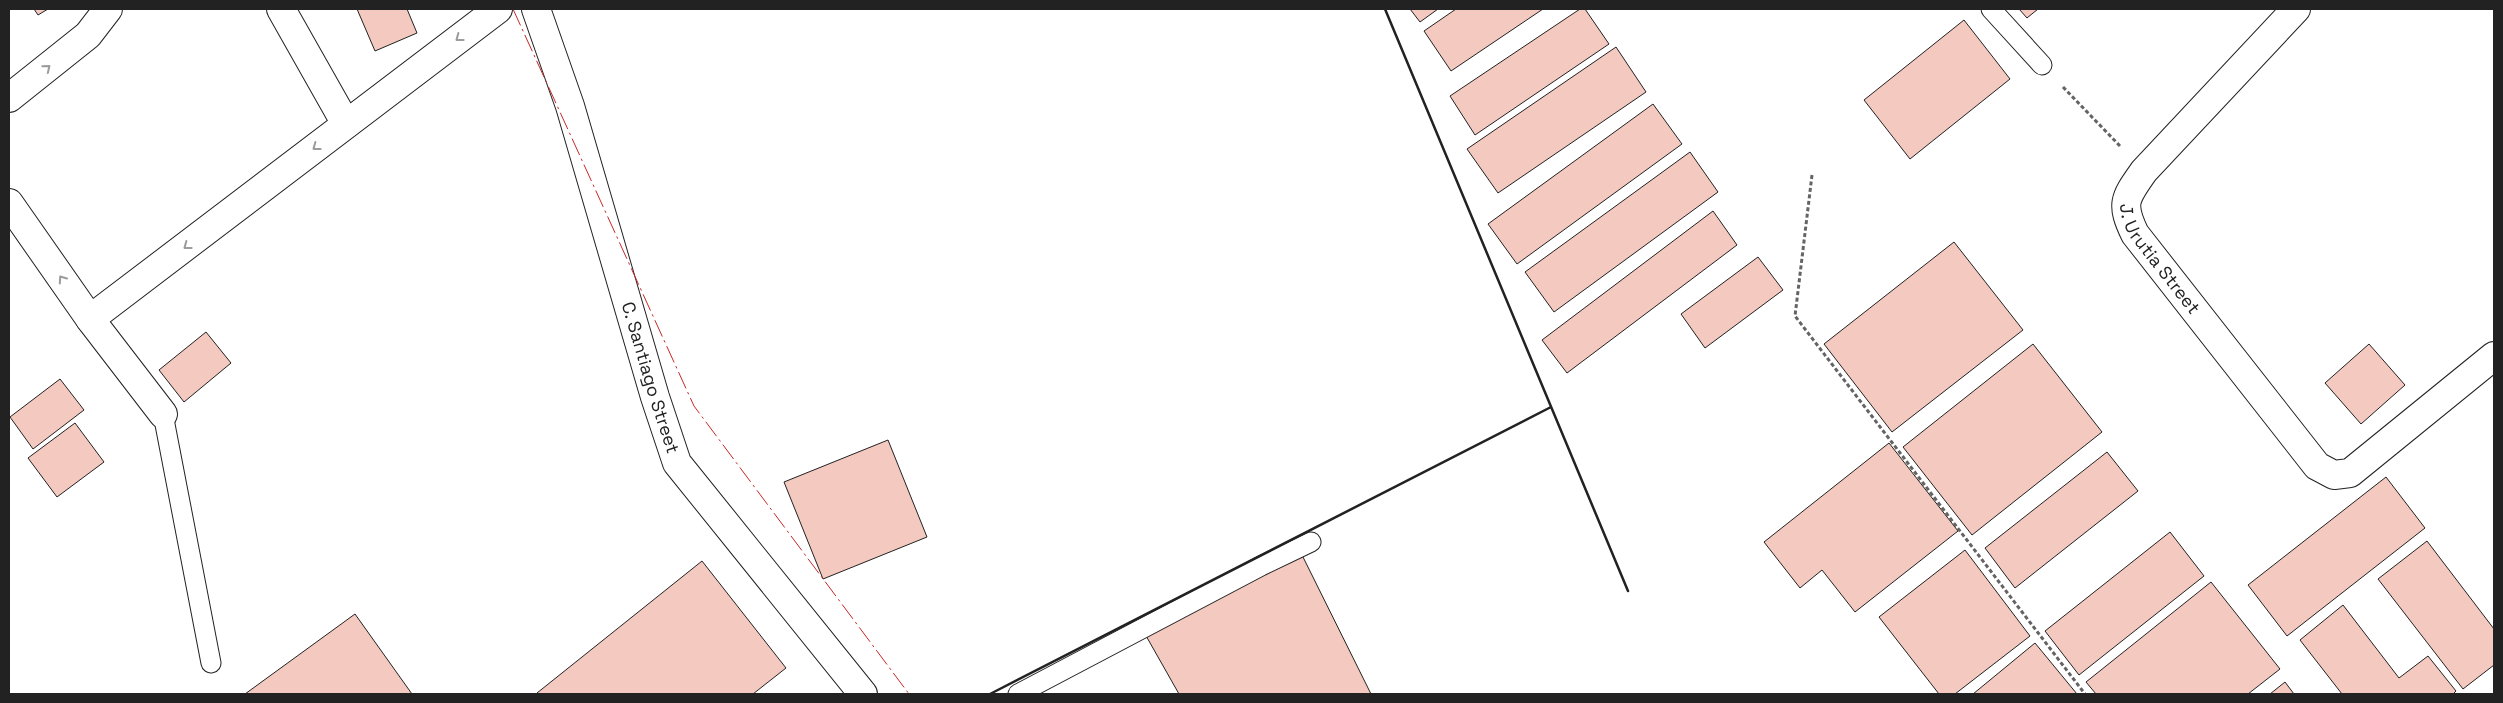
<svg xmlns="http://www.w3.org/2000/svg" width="2503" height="703" viewBox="0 0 2503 703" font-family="'Space Grotesk',sans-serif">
<rect width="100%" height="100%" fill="#fff"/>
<path fill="#f3c9c0" stroke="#222" d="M34 9H48L38 15Z
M357 9H407L417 33 375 51Z
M1410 9H1438L1420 22Z
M1456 9H1543L1451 71 1424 31Z
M1580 9H1585L1609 44 1475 135 1450 96Z
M2019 9H2038L2027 18Z
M1964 20 2010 79 1910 159 1864 100Z
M1616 47 1646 92 1498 193 1467 149Z
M1653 104 1682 144 1517 264 1488 224Z
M1690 152 1718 192 1554 312 1525 272Z
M1713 211 1737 245 1567 373 1542 340Z
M1954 242 2023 330 1892 432 1824 344Z
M1758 257 1783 290 1705 348 1681 314Z
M206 332 231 363 184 402 159 370Z
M2033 344 2102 432 1972 535 1903 447Z
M2369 344 2405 385 2361 424 2325 383Z
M60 379 84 410 33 449 10 417Z
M75 423 104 462 57 497 28 458Z
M888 440 927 537 823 579 784 482Z
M1889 443 1958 531 1855 612 1822 570 1800 588 1764 542Z
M2107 452 2138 491 2015 588 1985 548Z
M2386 477 2425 528 2287 636 2248 585Z
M2170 532 2204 576 2079 675 2045 631Z
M2427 541 2494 629V665L2463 689 2378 579Z
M1965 550 2030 636 1955 694H1939L1879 617Z
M1302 555 1371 694H1179L1145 634Z
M702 561 786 668 753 694H538L537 693Z
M2211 582 2280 669 2248 694H2096L2086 682Z
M2343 605 2399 678 2428 656 2456 691 2453 694H2342L2300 640Z
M355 614 412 694H245Z
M2035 643 2077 694H1973Z
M2285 682 2294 694H2270Z"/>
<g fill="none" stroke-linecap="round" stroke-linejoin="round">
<defs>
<path id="service" d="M1991 9 2042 65
M163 414 211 663
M1018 694 1261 566 1311 542"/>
<g id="minor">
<path d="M281 9 346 124"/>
<path id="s1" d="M536 9 570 106 655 397 677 463 863 694"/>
<path id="s2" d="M2296 9 2144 171C2125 198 2120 203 2135 234L2317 466 2334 475 2350 473 2494 356"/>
<path d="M9 98 88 35 108 9"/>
<path d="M9 203 90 319 163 414"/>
<path d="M90 319 498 9"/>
</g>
</defs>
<use href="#service" stroke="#222" stroke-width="21"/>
<use href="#minor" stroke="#222" stroke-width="30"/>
<path stroke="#646464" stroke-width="3" stroke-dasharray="4 2.5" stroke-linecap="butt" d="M2063 87 2120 146
M1812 175 1795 316 2085 694"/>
<use href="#service" stroke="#fff" stroke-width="19"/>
<use href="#minor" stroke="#fff" stroke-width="28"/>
<path stroke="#222" stroke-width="2.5" d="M1385 9 1628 591
M990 694 1551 407"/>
<path stroke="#c62828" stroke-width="1" stroke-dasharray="18 4 2.5 4" stroke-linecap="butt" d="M513 9 694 406 909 694"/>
</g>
<defs><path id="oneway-chevron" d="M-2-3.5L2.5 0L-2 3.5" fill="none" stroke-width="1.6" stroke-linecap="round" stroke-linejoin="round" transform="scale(1.25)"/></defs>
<g stroke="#9c9c9c">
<use href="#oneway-chevron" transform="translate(459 38) rotate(143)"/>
<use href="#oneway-chevron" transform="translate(47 68) rotate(-39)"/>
<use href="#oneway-chevron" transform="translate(316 147) rotate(143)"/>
<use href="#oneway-chevron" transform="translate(187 246) rotate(143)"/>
<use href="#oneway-chevron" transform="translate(62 279) rotate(-125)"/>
</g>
<g text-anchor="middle" stroke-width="4" stroke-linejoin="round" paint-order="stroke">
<g font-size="18" fill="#222" stroke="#fff">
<text dy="6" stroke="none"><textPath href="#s2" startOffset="325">J. Urutia Street</textPath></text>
<text dy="6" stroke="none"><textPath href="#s1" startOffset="386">C. Santiago Street</textPath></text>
</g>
</g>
<rect width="2503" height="703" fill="none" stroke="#222222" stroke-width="20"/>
</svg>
